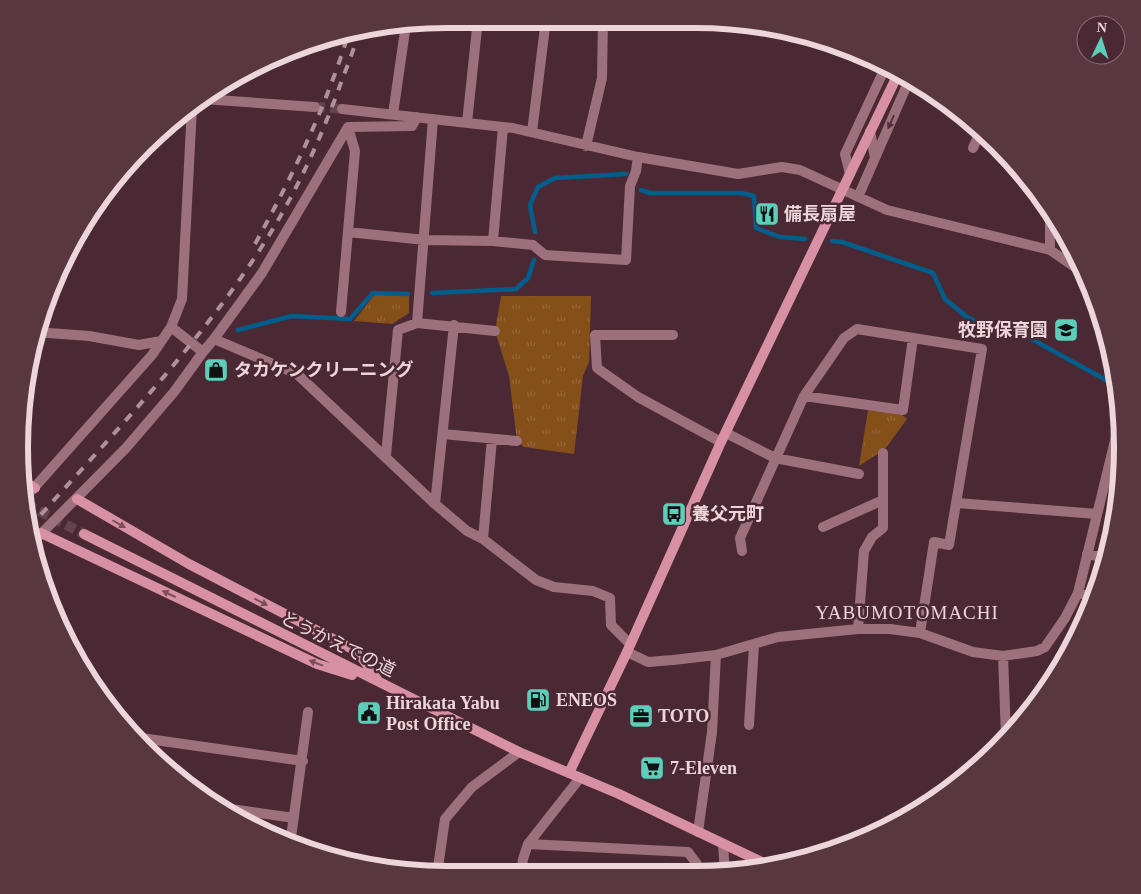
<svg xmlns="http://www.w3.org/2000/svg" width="1141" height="894" viewBox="0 0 1141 894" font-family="'Times New Roman','Noto Sans JP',serif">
<defs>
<pattern id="park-tufts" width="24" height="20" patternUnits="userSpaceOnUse" patternTransform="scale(1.25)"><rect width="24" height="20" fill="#854f19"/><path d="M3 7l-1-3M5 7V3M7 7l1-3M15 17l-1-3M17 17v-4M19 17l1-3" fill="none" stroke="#96673a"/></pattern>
</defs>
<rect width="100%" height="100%" fill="#4b2934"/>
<path fill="url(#park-tufts)" d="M375 294 409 296V313L392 324 354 321Z
M501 296H591L589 362 583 376 574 454 524 447 517 441 509 376 495 331Z
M868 410 900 413 907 419 885 449 859 466Z"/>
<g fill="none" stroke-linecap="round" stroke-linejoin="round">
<path stroke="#005e8d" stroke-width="4.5" d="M641 190 650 193H741L754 196 756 228 780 237 805 239
M535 232 530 205 538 187 555 178 626 174
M832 241 842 242 933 273 945 299 967 317 1003 334 1026 336 1117 386
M432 293 516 289 528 278 534 260
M238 330 292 316 350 319 373 293 408 294"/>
<path stroke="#63434d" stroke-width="10" stroke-dasharray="10 5" stroke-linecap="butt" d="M315 107 342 109"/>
<path stroke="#63434d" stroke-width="10" stroke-dasharray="10 5" stroke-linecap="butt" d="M26 504 84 534"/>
<path stroke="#9d707d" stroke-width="10" d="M908 83 929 91
M203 99 315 107
M342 109 513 128 638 157 738 174 782 167 800 170 887 210 1050 250 1082 272
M393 114 406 24
M467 123 478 19
M870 131 875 158
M532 132 546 19
M586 146 602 78 603 19
M973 148 981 130
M850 174 845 154 886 66
M858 197 910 78
M1050 214V250
M348 232 425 240 493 241 533 245 545 255 626 260 630 186 636 171 638 157
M493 241 503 127
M341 312 355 151 348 127
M417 323 433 119
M171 327 203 352 214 339 297 374 435 504 467 531 483 539 536 580 554 587 593 591 610 598 611 625 630 644
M35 332 89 336 139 345 161 341
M673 335H595L597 368 638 397 721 442
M214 339 262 273 348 127 412 126 417 117
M804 396 903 410 913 338
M726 433 775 458 859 474
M443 434 517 441
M386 455 398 330 417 323 495 331
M25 498 152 355 171 327 182 299 192 107
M957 503 1097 514
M435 504 454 325
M823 527 883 500
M483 539 492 439
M31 544 126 448 174 392 203 352
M742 551 740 538 804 396 844 338 857 329 982 349 949 545 934 542 920 633
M1087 554 1108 558
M1078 593 1093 596
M858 629 864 551 872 537 883 528V453
M627 652 648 662 673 660 716 655 778 637 858 629H890L920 633 973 652 1003 656 1037 651 1045 647 1065 618 1078 593 1120 420
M1003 656 1006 737
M749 725 754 645
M134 737 303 761
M217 807 294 818
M698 832 712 732 716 655
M528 844 688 852 697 864 696 874
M723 844 725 874
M290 845 308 712
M437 874 445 819 472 787 519 752
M521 875 523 859 528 844 580 778"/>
<path stroke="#d890a5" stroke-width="10" d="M23 481 35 488
M77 499 189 564 358 652 379 682
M41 533 317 664 352 675
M84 534 519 752 619 794 770 866
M569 773 627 652 721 442 899 72"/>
<path stroke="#ad929a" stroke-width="4" stroke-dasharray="9 9" stroke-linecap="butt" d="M255 244C293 175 326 107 349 32
M29 528C108 439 192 353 257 254 291 203 317 148 338 91 345 71 354 51 359 30"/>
</g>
<defs><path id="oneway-solid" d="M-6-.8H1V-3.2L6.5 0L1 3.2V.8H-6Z" transform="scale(1.25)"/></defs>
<use fill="#53303b" href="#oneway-solid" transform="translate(891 122) rotate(114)"/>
<g fill="#7c4d5c">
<use href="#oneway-solid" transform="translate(119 524) rotate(30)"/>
<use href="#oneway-solid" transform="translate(169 594) rotate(-155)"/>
<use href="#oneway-solid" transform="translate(261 602) rotate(27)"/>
<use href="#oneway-solid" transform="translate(316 663) rotate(-159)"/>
</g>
<defs>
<symbol id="restaurant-square" viewBox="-11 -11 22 22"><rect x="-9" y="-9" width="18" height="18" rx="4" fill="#5cceba" stroke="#4b2934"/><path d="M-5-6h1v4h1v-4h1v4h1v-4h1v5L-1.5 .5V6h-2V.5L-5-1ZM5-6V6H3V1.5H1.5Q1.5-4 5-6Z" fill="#111"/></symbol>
<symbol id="school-square" viewBox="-11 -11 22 22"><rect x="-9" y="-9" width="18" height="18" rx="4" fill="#5cceba" stroke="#4b2934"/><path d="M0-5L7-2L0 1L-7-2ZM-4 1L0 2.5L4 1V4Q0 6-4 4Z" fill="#111"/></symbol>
<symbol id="shop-square" viewBox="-11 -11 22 22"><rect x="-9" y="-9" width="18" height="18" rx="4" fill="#5cceba" stroke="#4b2934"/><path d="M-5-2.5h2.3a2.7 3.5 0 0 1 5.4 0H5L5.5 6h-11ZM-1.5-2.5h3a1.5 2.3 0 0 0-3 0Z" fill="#111"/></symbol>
<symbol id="bus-square" viewBox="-11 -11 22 22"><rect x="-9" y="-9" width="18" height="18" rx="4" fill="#5cceba" stroke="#4b2934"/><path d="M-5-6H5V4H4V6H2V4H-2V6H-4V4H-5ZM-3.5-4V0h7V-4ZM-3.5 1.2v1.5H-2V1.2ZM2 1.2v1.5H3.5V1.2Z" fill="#111"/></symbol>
<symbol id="fuel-square" viewBox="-11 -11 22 22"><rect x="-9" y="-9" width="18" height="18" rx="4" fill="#5cceba" stroke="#4b2934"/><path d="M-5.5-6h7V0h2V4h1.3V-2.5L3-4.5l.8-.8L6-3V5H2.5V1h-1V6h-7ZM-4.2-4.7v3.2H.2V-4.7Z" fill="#111"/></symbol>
<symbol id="civic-square" viewBox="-11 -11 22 22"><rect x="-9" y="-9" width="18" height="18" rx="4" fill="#5cceba" stroke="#4b2934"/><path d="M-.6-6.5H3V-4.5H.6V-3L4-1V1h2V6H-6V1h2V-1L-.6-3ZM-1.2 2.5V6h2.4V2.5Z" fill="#111"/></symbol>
<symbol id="office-square" viewBox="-11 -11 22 22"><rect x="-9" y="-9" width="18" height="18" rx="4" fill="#5cceba" stroke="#4b2934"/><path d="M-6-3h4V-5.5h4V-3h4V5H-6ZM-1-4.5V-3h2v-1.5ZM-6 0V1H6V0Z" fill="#111"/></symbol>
<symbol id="supermarket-square" viewBox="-11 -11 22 22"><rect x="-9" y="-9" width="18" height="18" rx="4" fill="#5cceba" stroke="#4b2934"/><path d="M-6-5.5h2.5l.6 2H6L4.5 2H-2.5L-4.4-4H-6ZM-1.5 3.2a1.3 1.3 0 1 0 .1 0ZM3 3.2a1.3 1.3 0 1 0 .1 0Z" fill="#111"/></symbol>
</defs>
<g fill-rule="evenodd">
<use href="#restaurant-square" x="753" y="200" width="28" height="28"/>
<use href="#school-square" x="1052" y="316" width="28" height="28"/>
<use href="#shop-square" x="202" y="356" width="28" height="28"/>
<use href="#bus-square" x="660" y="500" width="28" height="28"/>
<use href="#fuel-square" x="524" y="686" width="28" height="28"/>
<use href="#civic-square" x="355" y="699" width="28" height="28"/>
<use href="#office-square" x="627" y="702" width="28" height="28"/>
<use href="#supermarket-square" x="638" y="754" width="28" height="28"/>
</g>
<g text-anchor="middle" stroke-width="5" stroke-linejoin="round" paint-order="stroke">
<g font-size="18" font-weight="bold" fill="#ecd5db" stroke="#4b2934" text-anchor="start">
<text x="784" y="220">備長扇屋</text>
<text x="1048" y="336" text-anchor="end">牧野保育園</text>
<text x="234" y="376">タカケンクリーニング</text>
<text x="692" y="520">養父元町</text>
<text x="556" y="706">ENEOS</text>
<text x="386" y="709">Hirakata Yabu<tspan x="386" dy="21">Post Office</tspan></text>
<text x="658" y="722">TOTO</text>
<text x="670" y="774">7-Eleven</text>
</g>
<g font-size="18" fill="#ecd5db" stroke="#4b2934">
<text transform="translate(338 644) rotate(26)" y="6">とうかえでの道</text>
</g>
<g font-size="19" letter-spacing="1" fill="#ecd5db" stroke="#4b2934">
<text x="907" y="619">YABUMOTOMACHI</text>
</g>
</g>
<path d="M0 0H1141V894H0ZM447 28H695A419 419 0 0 1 1114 447V447A419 419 0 0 1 695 866H447A419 419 0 0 1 28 447V447A419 419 0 0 1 447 28Z" fill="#583741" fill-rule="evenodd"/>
<path fill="none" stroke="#ecd5db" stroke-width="6" d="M447 28H695A419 419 0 0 1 1114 447V447A419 419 0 0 1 695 866H447A419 419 0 0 1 28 447V447A419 419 0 0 1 447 28Z"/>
<g transform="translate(1101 40) rotate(4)"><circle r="24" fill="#4b2934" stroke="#8b6e77"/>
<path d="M0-4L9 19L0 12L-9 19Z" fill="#5cceba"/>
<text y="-8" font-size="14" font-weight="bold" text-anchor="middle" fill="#ecd5db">N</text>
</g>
</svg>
